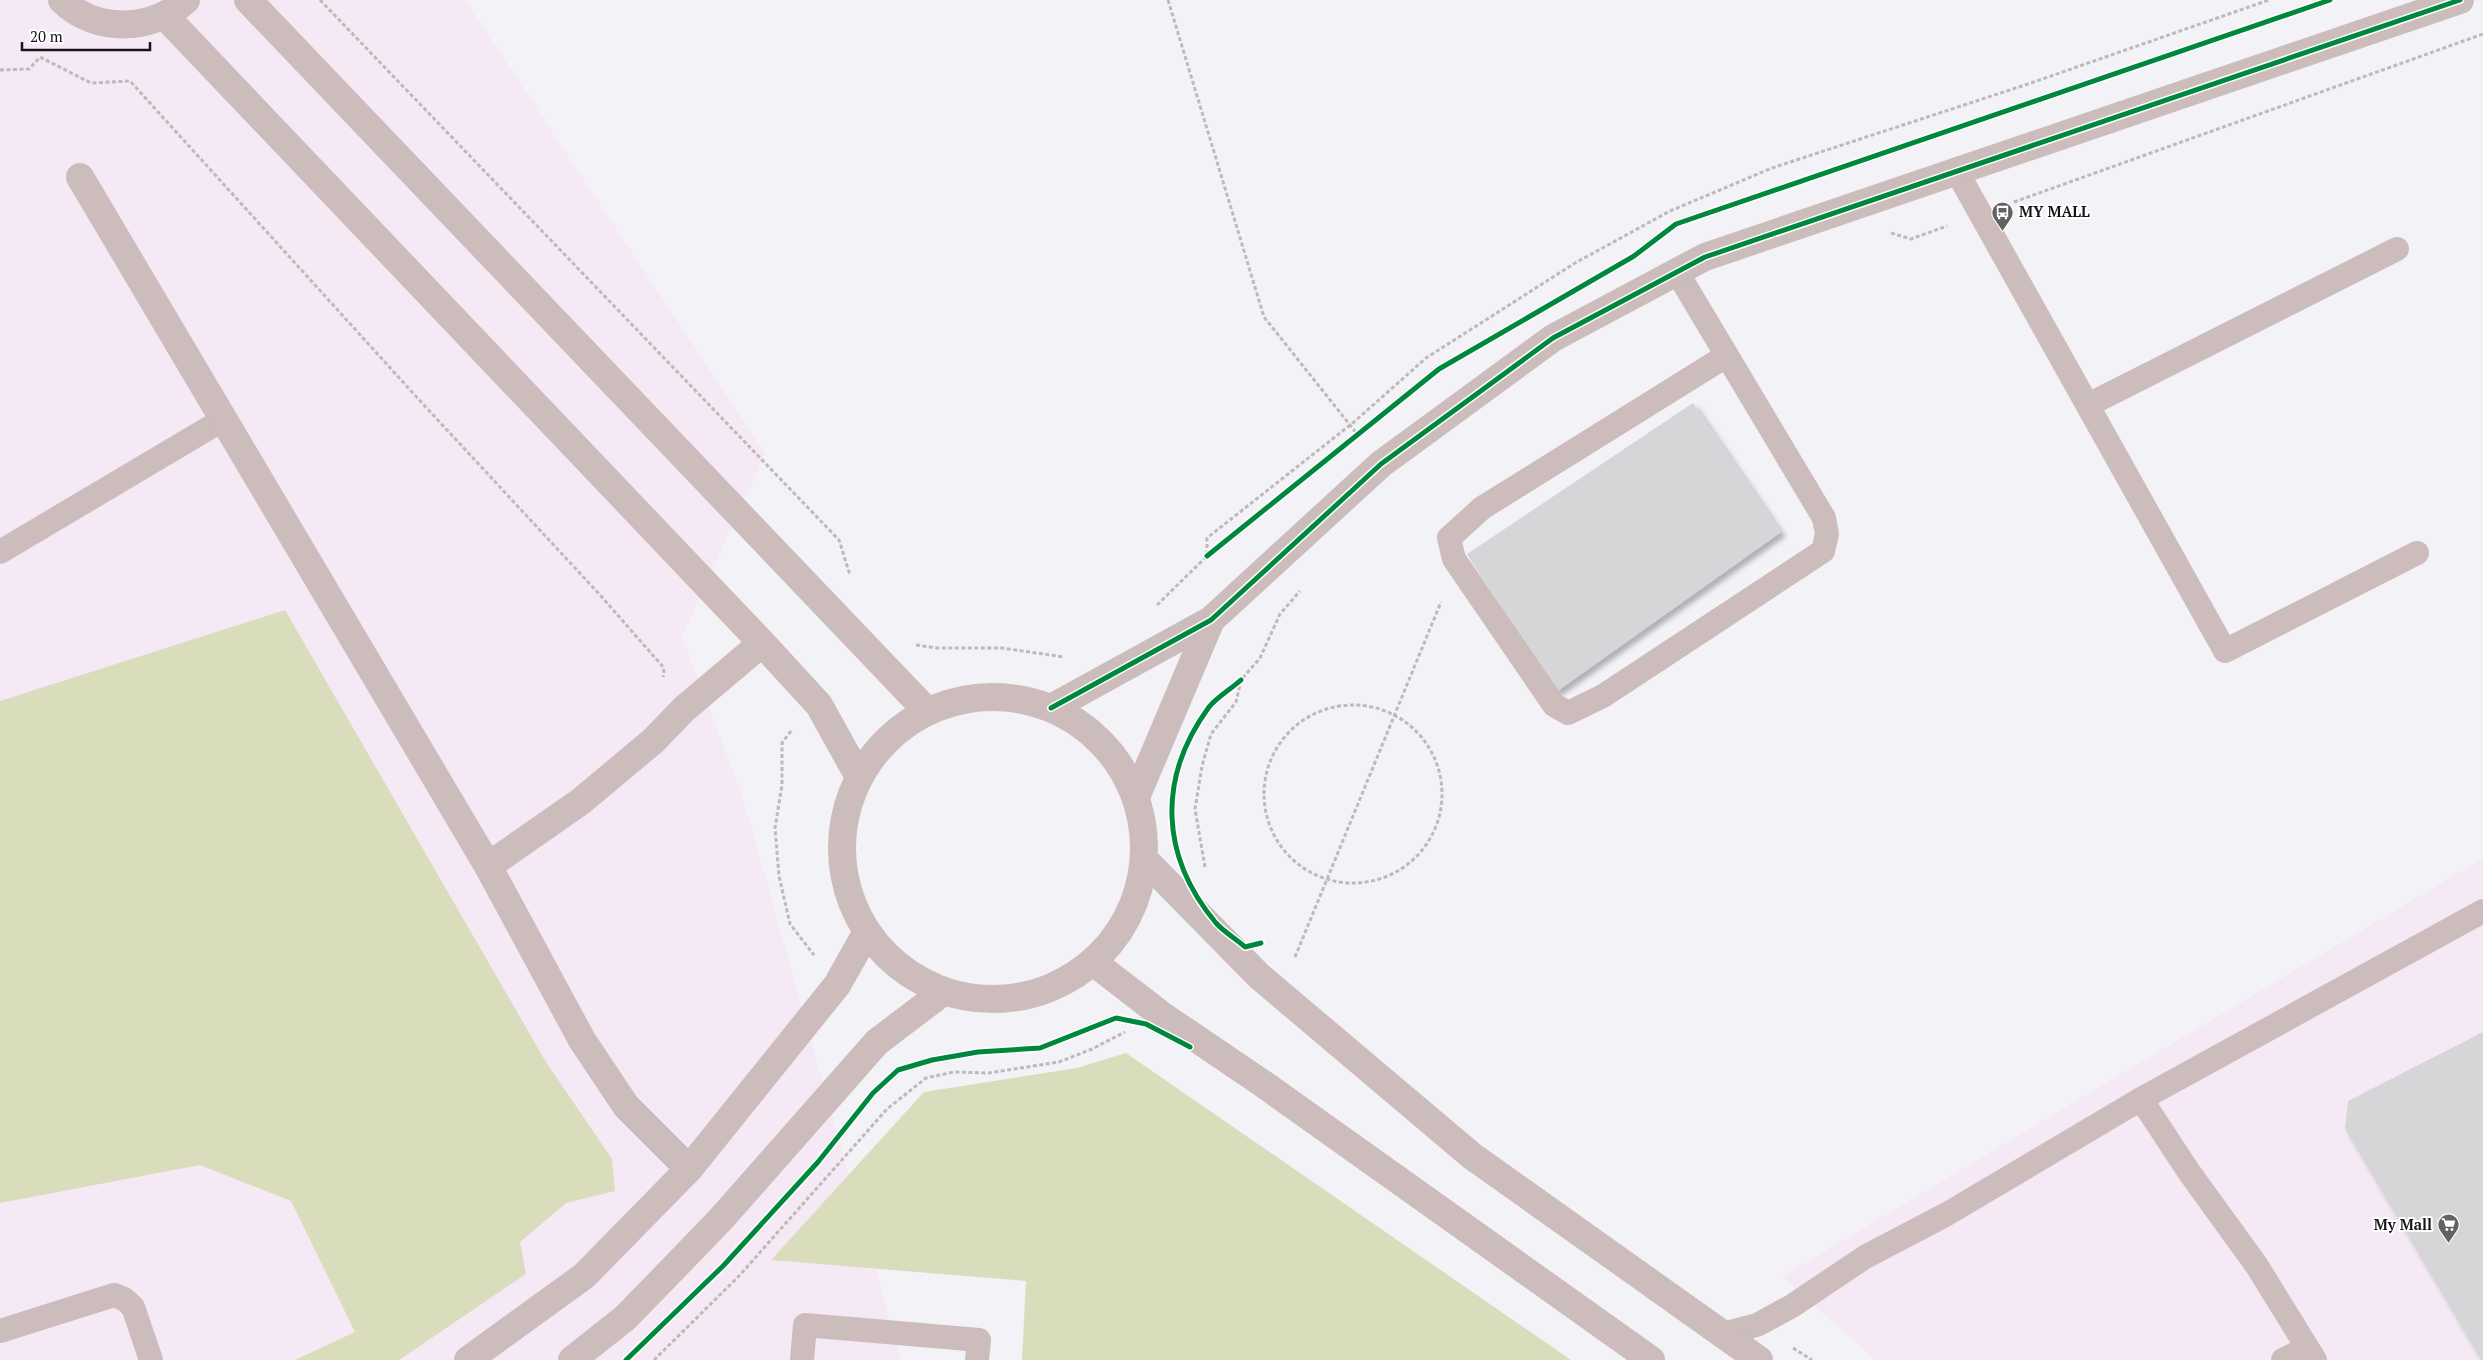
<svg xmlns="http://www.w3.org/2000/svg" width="2483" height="1360" viewBox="0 0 2483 1360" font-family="'PT Serif',serif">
<defs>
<filter id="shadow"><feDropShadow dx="4.5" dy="4.5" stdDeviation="2.5" flood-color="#0004"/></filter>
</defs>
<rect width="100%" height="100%" fill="#f2f2f7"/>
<path fill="#f4e9f4" d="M0 0H465L765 454 682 637 743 798 901 1360H0Z
M2483 858V1360H1876L1782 1277Z"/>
<path fill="#d9ddbc" d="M285 610 546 1062 612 1159 615 1191 566 1203 520 1242 526 1274 399 1360H295L355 1332 291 1201 200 1165 0 1203V701Z
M1126 1053 1571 1360H1022L1026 1281 771 1260 924 1092 1077 1068Z"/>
<path fill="#d6d5d7" filter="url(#shadow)" d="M1693 403 1781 532 1556 692 1467 554Z
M2483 1032V1360H2481L2345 1129 2348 1101Z"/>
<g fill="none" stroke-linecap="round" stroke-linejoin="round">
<path stroke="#c2b8b8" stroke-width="3" stroke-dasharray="4 2.5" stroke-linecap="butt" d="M320 0 839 540 850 575
M1168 0 1264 317 1358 435
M0 70 29 69 40 57 91 83 130 81 422 403 601 596 664 668 663 677
M2014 202 2483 34
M1891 233 1911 239 1947 226
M1157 605 1207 556V538L1354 422 1426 358 1575 263 1670 211 1772 168 2031 83 2269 0
M916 645 937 648H1002L1064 657
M1264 794a89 89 0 1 1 178 0a89 89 0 1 1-178 0Z
M791 731 782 743V785L775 828 779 876 790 924 814 955
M1205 867 1195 809 1202 766 1211 734 1236 702 1241 680 1260 658 1280 614 1300 591
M1295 957 1441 602
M1793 1348 1812 1360
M654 1360 739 1276 887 1109 926 1078 954 1072 988 1073 1059 1062 1092 1049 1125 1032"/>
<path stroke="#cdbcbc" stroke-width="24" d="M1956 170 2225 651 2417 553
M1677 272 1824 518 1827 534 1823 551 1603 696 1568 713 1554 705 1454 559 1449 538 1482 508 1726 356
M2088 405 2397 249
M0 552 224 419
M2141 1099 2189 1172 2257 1266 2315 1360
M0 1331 114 1295 124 1299 133 1307 151 1360
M1722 1334 1757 1325 1792 1306 1865 1257 1947 1214 2141 1099 2483 911
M802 1360 805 1325 979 1340 977 1360
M2283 1360 2307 1348"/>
<path stroke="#cdbcbc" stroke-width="28" d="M62 0C95 33 152 32 186 0
M248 0 927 711
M165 16 762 643 819 705 859 777
M80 177 488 866 582 1040 626 1106 689 1169
M842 848a151 151 0 1 1 302 0a151 151 0 1 1-302 0Z
M1051 708 1211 620 1381 464 1553 338 1705 257 2460 0
M1136 797 1211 620
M1144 859 1259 976 1472 1156 1759 1360
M488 866 580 802 653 741 684 709 762 643
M1093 962 1163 1016 1262 1083 1651 1360
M468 1360 584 1276 689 1169 837 985 867 932
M572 1360 625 1318 664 1278 721 1219 877 1042 943 992"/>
<defs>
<path id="cycleway" d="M1207 556 1439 369 1634 256 1676 224 2330 0
M1241 680C1231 689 1217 697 1209 707 1157 778 1160 856 1216 923 1224 932 1236 939 1245 947L1261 943
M1051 708 1211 620 1381 464 1553 338 1705 257 2460 0
M626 1360 724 1265 818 1162 873 1093 898 1070 932 1060 978 1052 1040 1048 1116 1018 1146 1024 1190 1047"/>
</defs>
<use href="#cycleway" stroke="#fff" stroke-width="8"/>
<use href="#cycleway" stroke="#00873e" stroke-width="5"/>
</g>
<defs>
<symbol id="bus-pin" viewBox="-11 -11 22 30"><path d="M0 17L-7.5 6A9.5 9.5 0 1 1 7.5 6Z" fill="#626265" stroke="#fff"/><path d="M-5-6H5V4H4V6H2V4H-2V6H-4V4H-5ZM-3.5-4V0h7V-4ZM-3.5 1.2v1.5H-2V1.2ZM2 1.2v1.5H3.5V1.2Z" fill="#fff"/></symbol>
<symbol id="supermarket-pin" viewBox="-11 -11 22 30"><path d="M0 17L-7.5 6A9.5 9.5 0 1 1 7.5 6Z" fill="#626265" stroke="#fff"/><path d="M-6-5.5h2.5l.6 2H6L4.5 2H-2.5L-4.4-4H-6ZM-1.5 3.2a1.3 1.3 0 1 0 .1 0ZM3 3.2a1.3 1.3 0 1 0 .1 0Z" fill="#fff"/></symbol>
</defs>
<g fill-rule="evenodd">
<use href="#bus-pin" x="1990" y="200" width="25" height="34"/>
<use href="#supermarket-pin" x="2436" y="1212" width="25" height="34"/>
</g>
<g text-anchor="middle" stroke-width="4" stroke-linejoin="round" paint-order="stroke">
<g font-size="15" font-weight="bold" fill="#151517" stroke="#fff" text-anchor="start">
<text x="2019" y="217">MY MALL</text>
<text x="2432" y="1230" text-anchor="end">My Mall</text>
</g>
</g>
<path d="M22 42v8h128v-8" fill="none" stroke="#151517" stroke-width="2.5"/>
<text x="30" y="42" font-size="15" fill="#151517" stroke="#ffffff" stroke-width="4" paint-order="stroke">20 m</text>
</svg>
